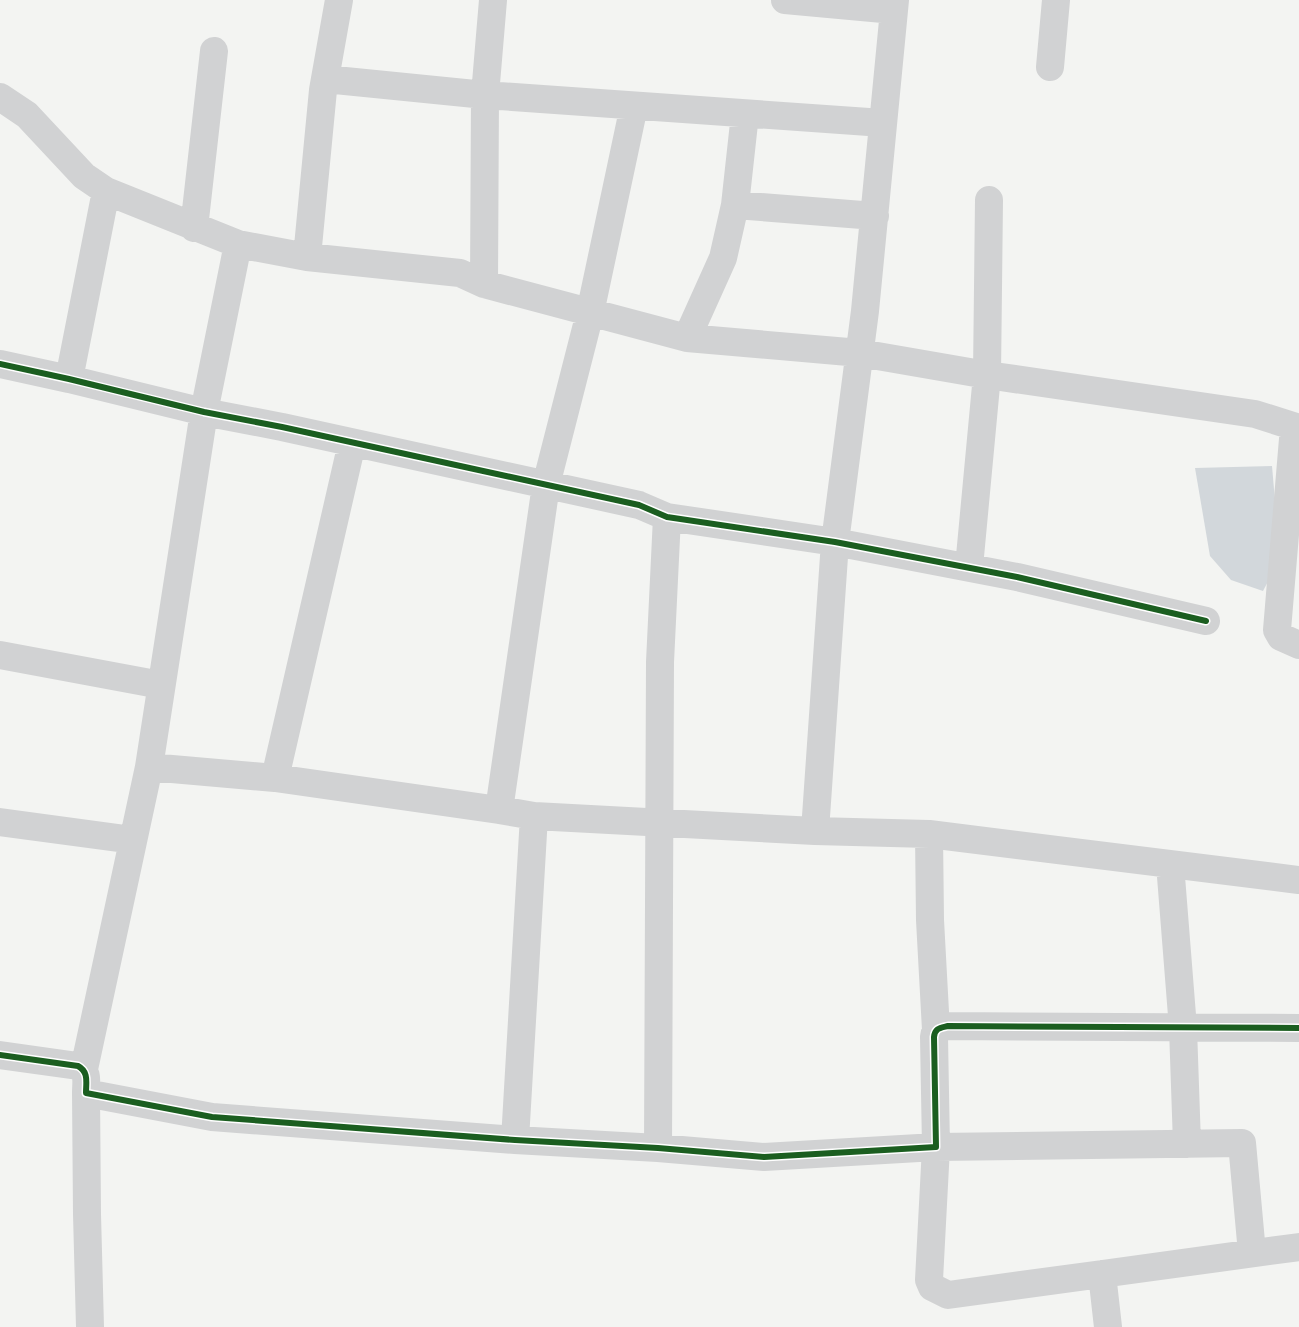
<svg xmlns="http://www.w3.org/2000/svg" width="1299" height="1327" viewBox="0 0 1299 1327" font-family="Jost,sans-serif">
<rect width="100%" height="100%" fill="#f3f4f2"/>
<path fill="#d2d7db" d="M1272 466 1280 559 1263 591 1231 580 1210 556 1195 468Z"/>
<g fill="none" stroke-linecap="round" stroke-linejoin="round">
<path stroke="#d1d2d3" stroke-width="28" d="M785 0 894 10
M1050 67 1056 0
M325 79 485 95 883 123
M0 97 27 115 84 176 106 191 238 244 204 412 149 767 84 1069
M735 205 875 216
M194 228 214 51
M238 244 307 257 460 273 484 284 687 338 860 353 987 375 1255 414 1299 428
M307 257 323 90 339 0
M484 284 485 95 493 0
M687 338 723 258 735 205 745 114
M0 364 69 379 204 412 282 427 639 505 667 517 835 542 1017 577 1206 621
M69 379 106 191
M1294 427 1277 630 1281 637 1299 645
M969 567 987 375 989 200
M0 655 161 685
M149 767 275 778 499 810 534 816 815 831 929 834 1299 880
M275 778 352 443
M499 810 546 485 590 313 634 106
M0 822 133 840
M815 831 835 542 865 311 895 0
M929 834 930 920 936 1030
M1170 864 1183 1028 1187 1144
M0 1055 78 1066C89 1072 86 1082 86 1093L212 1117 515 1140 658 1148 764 1157 936 1147 934 1037C935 1028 940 1028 948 1026L1299 1028
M86 1093 87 1214 90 1327
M515 1140 534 816
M658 1148 660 662 667 517
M1102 1274 1299 1247
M1108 1327 1102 1274 948 1295 932 1287 929 1280 936 1147 1242 1143 1252 1253"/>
<defs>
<path id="cycleway" d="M0 364 69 379 204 412 282 427 639 505 667 517 835 542 1017 577 1206 621
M0 1055 78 1066C89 1072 86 1082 86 1093L212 1117 515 1140 658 1148 764 1157 936 1147 934 1037C935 1028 940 1028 948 1026L1299 1028"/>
</defs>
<use href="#cycleway" stroke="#fff" stroke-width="9"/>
<use href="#cycleway" stroke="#1b5e20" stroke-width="6"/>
</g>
</svg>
